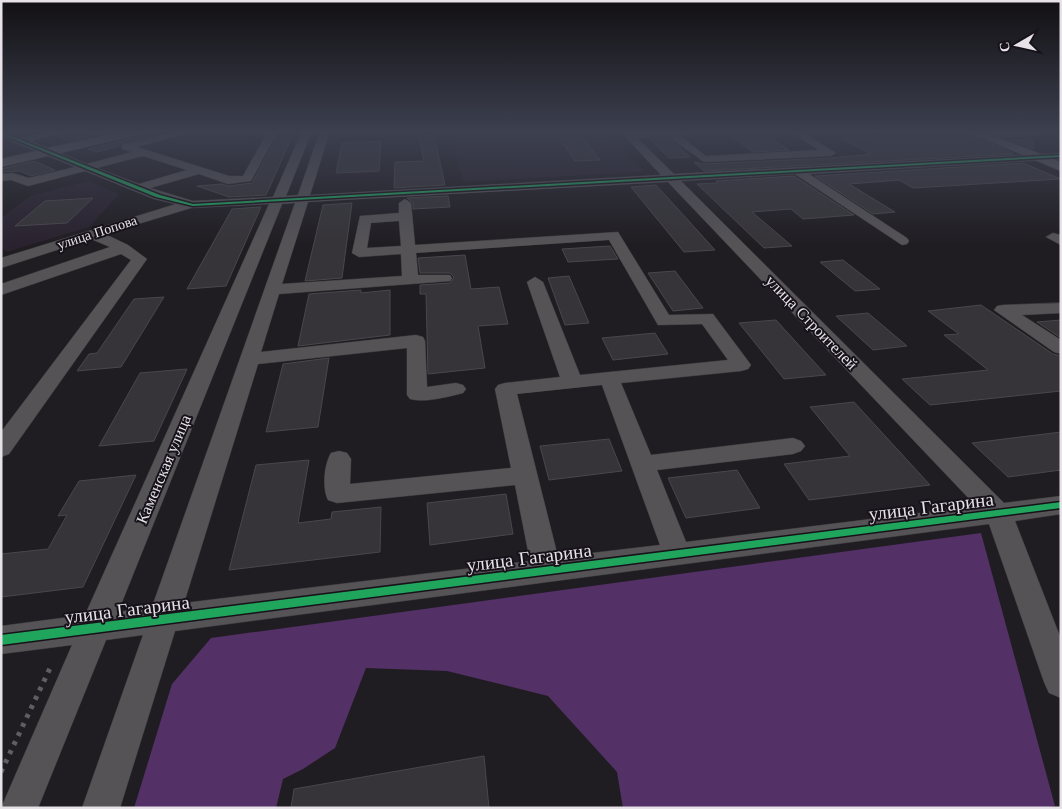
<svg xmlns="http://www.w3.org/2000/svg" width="1062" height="809" viewBox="0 0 1062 809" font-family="'Libre Baskerville',serif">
<rect width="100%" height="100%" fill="#201d22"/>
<path fill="#2a222f" d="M451 131H607L645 172 463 182Z
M89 181 119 194 89 227 7 252 1 248V218L30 196Z"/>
<path fill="#533066" d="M981 533 1055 806 1042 808H623L617 772 548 696 447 671 366 668 335 748 303 769 283 779 276 808H134L172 684 211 638Z"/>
<path fill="#363438" stroke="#4a474c" d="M72 131H112L69 141 57 136Z
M146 131H159L160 134 97 152 88 149 142 136Z
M724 131H759L789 150 753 152Z
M875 131H963L1014 154 704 171 694 162 704 164 831 158 871 154 840 138 884 135Z
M580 134 600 160 575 161 557 135Z
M434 135 445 185 394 188 395 162 424 161 419 136Z
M277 137H292L266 195 229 197 197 186 222 184 228 186 252 183Z
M667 138 673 142 690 157 669 158 650 139Z
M1033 139 1034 149 1010 140Z
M381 141 379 171 336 173 342 143Z
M34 161 55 170 31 176 20 171 1 172V169Z
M1023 163 1061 179 913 188 899 180 849 184 895 212 873 214 815 176Z
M794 176 854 215 803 219 791 209 752 212 792 246 764 248 697 184 718 183 716 181Z
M656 185 687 219 715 250 684 252 631 187Z
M448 196 450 207 413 209V203L407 198Z
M93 198 67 223 15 226 45 201Z
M352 203 342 278 305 281 323 205Z
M261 207 226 286 187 289 232 209Z
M610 246 618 259 568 262 562 249Z
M465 255 471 289 499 287 508 324 478 326 485 368 428 374 426 294H420V285L450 283 454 277 450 273H420L418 258Z
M843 260 880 289 855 291 820 262Z
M675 271 703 308 673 311 648 273Z
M569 276 589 323 565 325 548 278Z
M361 290V293L390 290V335L298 346 309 294Z
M164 297 121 367 77 371 89 354 97 353 134 299Z
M981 305 1053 354 1061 356V391L930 405 902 379 988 370 944 335 959 334 928 311Z
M868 313 907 346 873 350 836 316Z
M776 320 826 375 784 379 739 323Z
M1061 320V338L1037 322Z
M655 333 668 354 613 360 602 338Z
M329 358 318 427 266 432 283 364Z
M187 369 154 441 99 446 140 373Z
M854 402 930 485 809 500 784 464 850 456 810 407Z
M1061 432V470L1008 477 972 443Z
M609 439 622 471 549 480 540 446Z
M309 460 298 523 331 519 332 512 381 507 380 552 229 570 256 465Z
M737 470 760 508 686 518 668 478Z
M136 475 83 587 1 597V554L48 549 67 515 58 516 79 481Z
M506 494 513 534 430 545 427 503Z
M484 756 489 808H291L294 789Z"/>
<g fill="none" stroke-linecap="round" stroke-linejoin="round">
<defs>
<path id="minor" d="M1 131 21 138 51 131H70L31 141 87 164 132 152 122 149V145L179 131H196L137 147 229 176H243L268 131H278L251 181 228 184 199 174 150 188 193 201 273 197 302 131H312L286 196 298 195 320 131H330L310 195 661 175 620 131H714L709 134 679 135 706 156 819 150 789 131H801L836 153 831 156 704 162 668 136 637 138 674 174 1061 153V159L809 174 907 238 909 241 907 244 902 245 795 174 681 181 1004 503 1061 496V514L1015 521 1061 639V698L1049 693 1044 682 989 524 175 631 120 808H82L143 635 106 640 38 808H1L72 645 1 654V626L85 615 269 204 191 208 105 234 128 245 147 259 9 454 1 457V432L131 260 121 254 1 295V284L110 247 91 239 1 268V258L176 204 154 199 85 171 28 186 11 180 1 181V174L12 173 29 178 75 167 1 137ZM143 156 187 170 139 184 97 168ZM668 182 976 506 686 542 657 470 793 454 801 451 805 446 801 441 793 438 651 455 621 383 741 371 748 369 751 365 713 314 669 315 618 232 415 245 411 203 405 199 399 203V213L360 216 352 253 359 257 401 254 402 276 282 284 308 202ZM295 203 152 607 118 612 282 204ZM399 221 401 246 367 248 371 223ZM609 240 658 325 702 324 728 360 580 375 543 282 535 277 527 282 560 377 505 383 498 385 495 389 511 468 350 484 351 459 347 453 339 451 331 453C324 464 322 489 328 500L337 503 515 485 530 561 184 603 258 364 407 348V395L410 399C425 403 447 397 463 393L466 389 463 385 456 383 427 387 425 341 423 337 416 335 261 352 279 294 450 281 452 278 450 275H418L416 253ZM602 385 660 545 558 557 517 394Z
M1011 131H1057L1052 134 984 139 979 136 984 133Z
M1053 233 1061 235V245L1046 237Z
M1061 303V313L1022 315 1061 340V354L1054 352 994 310 997 306 1003 305Z"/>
<path id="major" d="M121 131H144L142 134 1 167V159Z
M965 131H982L1061 162V171Z"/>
</defs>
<use href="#minor" stroke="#3c393d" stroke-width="1"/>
<use href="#major" stroke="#3c393d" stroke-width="1"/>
<path stroke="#605e61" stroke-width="5" stroke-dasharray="4 6" stroke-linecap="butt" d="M1 772 52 664"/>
<use href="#minor" fill="#555356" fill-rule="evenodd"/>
<use href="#major" fill="#605e61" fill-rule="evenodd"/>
<defs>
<path id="cycleway" d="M1 132 160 195 193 204 1061 155V157L193 206 156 197 1 134Z
M1061 502V508L1 645V635Z"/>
</defs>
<use href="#cycleway" stroke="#17121a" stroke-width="3"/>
<use href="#cycleway" fill="#20a55d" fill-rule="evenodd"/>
</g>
<linearGradient id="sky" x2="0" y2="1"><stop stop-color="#121013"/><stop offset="0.54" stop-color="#3c404f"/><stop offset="1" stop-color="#3c404f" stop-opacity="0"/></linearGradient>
<rect width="1062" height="244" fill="url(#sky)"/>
<g text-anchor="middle" stroke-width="4" stroke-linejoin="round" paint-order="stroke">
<g font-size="14" fill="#e6e2e8" stroke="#17121a">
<text transform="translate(97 232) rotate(-18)" y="5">улица Попова</text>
</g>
<g font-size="16" fill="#e6e2e8" stroke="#17121a">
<text transform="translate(812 322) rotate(46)" y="6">улица Строителей</text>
<text transform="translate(163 469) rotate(-67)" y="6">Каменская улица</text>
</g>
<g font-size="19" fill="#e6e2e8" stroke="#17121a">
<text transform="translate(931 506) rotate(-7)" y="7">улица Гагарина</text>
<text transform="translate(529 557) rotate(-7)" y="7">улица Гагарина</text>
<text transform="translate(127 609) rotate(-7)" y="7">улица Гагарина</text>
</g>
</g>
<rect width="1062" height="809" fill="none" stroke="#e6e2e8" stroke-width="5"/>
<g transform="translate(1017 45) rotate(261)" stroke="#17121a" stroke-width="4" paint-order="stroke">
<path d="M0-4L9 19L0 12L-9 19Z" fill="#e6e2e8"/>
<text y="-8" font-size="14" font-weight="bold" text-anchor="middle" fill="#e6e2e8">С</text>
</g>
</svg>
